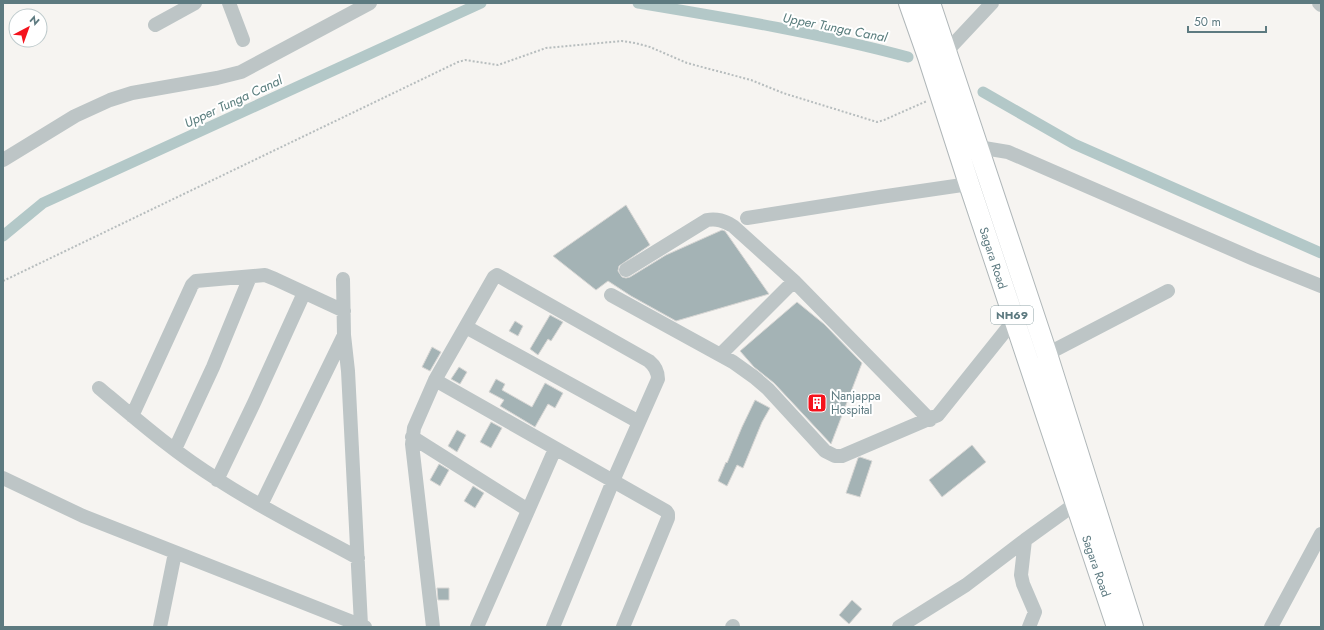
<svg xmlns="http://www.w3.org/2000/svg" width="1324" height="630" viewBox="0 0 1324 630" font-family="Jost,sans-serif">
<rect width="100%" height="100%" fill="#f6f4f1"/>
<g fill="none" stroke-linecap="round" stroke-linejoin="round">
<path stroke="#b3c8c8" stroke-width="11" d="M638 3C728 18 819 33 908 57
M983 92 1074 144 1321 253
M3 236 43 203 481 3"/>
</g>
<path fill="#a4b3b5" stroke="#d7d6d4" d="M626 205 650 245 619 266 618 271 622 277 626 278 630 277 666 255 722 230 725 231 769 294 676 321 631 296 608 281 596 290 553 256Z
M797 302 824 324 862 363 831 444 774 383 754 367 740 351Z
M550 315 563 322 551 341 548 339 538 355 530 349Z
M515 321 523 326 518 336 509 331Z
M432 347 441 352 430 371 422 367Z
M459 367 467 372 460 384 451 379Z
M496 379 505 384 502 390 532 407 545 383 563 393 555 408 548 404 535 427 500 406 504 400 489 392Z
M755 400 770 408 762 422 743 468 737 465 727 486 718 481 726 462 727 463 742 427Z
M491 422 502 428 491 448 480 442Z
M457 430 466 435 457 452 448 446Z
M972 445 986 462 942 497 929 480Z
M860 457 872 461 860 497 846 493 858 458Z
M439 464 449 470 440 486 430 480Z
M473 486 484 493 475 508 464 501Z
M437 588H449V600H438Z
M852 600 862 609 849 624 839 615Z"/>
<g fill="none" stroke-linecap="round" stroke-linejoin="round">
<defs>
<path id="highway" d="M909 3 928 57 969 184 1117 627
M930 3 1047 354 1133 627"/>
</defs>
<use href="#highway" stroke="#b0b7b9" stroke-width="22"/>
<path stroke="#b7bdbe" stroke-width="2" stroke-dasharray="2 2" stroke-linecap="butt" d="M3 281 458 62 465 60 498 65 546 48 622 41 635 43 650 47 687 63 751 80 783 93 877 122 884 120 927 101"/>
<path stroke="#bdc5c6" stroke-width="14" d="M229 3 243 40
M1319 3 1321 5
M155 25 195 3
M940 54 946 52 992 3
M978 147 1008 152 1254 259 1321 286
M3 160 75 116 110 100 132 93 217 78 241 72 370 3
M747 218 880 197 969 184
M626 270 707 220C717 218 724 221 733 226L794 281 930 420
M343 279 344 335 348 371 361 625
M611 295 733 362 754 377 768 389 825 451 835 456H842L938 415 1014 320
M466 327 639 422
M721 354 794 281
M1047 354 1168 291
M435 380 666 511 668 514V518L623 627
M99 388C137 420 175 453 217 479 262 509 311 532 358 558
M132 416 192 285 196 281 265 275 275 279 344 311
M412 437 528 510
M175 449 213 367 250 277
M3 478 83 516 365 627
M217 480 254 403 304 293
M261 505 344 335
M1025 540 1021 575 1023 584 1035 612 1029 627
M160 627 175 553
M433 627 412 444 414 428 435 380 494 277 497 275 649 361C655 366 658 371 658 379L613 481 553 627
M477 627 555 449
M732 627 733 626
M899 627 966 585 1025 540 1075 504
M1271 627 1321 534"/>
<use href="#highway" stroke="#fff" stroke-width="20"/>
</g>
<defs>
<symbol id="building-square" viewBox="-11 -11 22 22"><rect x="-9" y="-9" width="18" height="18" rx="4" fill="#f4131d" stroke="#fff"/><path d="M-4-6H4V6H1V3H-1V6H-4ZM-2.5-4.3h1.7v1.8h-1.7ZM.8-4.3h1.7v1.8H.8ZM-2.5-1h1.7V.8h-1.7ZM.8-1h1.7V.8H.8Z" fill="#fff"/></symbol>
</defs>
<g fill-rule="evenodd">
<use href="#building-square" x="806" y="392" width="22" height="22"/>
</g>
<g text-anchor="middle" stroke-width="4" stroke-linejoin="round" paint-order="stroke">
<rect fill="#fff" stroke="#8ea2a6" stroke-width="1" x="991" y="306" width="42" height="18" rx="3"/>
<g font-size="11" font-weight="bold" fill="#5d7a80">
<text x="1012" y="319">NH69</text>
</g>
<g font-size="12" fill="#5d7a80" stroke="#fff">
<text transform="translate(993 258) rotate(72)" y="4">Sagara Road</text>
<text transform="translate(1096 566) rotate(71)" y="4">Sagara Road</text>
</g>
<g font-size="12" fill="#5d7a80" stroke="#fff" text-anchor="start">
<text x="831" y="400">Nanjappa<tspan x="831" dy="14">Hospital</tspan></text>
</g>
<g font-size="13" font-style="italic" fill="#587c7c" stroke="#fff">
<text transform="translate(835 27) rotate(11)" y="5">Upper Tunga Canal</text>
<text transform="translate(233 101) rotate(-25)" y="5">Upper Tunga Canal</text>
</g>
</g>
<rect width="1324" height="630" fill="none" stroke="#5d7a80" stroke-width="8"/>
<g transform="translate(28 28) rotate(41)"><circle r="19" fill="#ffffff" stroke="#becacc"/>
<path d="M0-3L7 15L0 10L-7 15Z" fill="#f4131d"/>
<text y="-6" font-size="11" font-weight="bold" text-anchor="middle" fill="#5d7a80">N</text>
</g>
<path d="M1188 26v6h78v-6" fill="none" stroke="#5d7a80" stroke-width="2"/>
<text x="1194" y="26" font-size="12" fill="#5d7a80" stroke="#ffffff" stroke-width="3" paint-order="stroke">50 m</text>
</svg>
